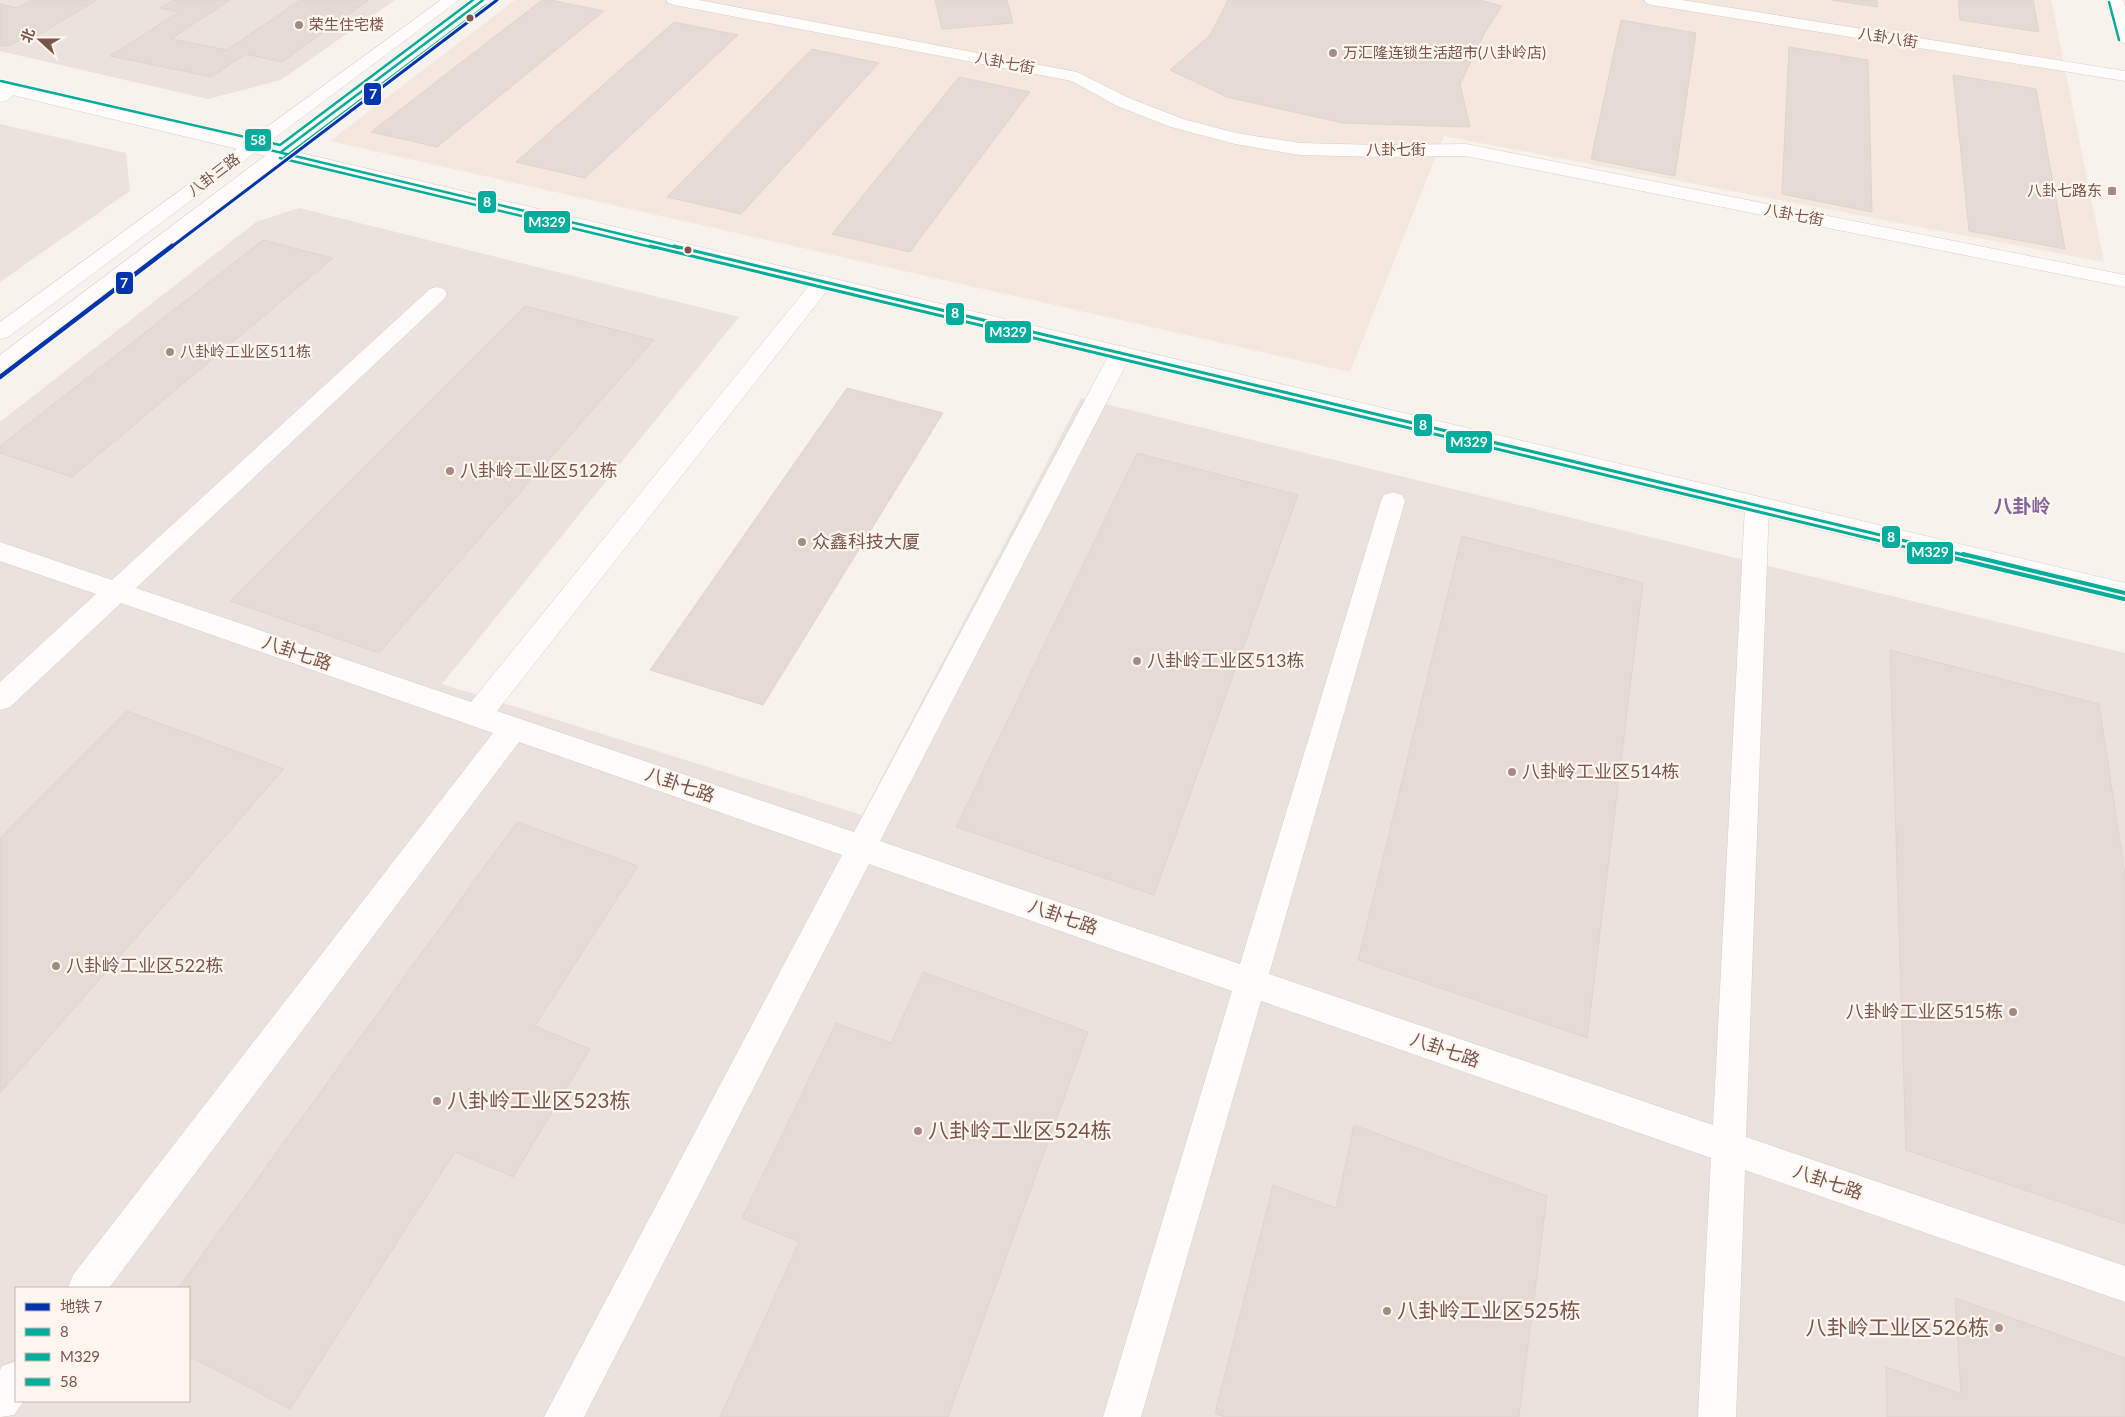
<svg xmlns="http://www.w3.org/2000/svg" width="2125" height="1417" viewBox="0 0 2125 1417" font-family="Lato,'Noto Sans SC',sans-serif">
<rect width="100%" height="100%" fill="#f8f2ed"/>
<path fill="#f4e7dd" d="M515 0H2051L2104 262 1444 136 1350 372 330 141Z"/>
<path fill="#ebe2dd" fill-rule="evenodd" d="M0 0H395L281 80 208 99 0 51Z
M0 124 126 153 130 191 0 282Z
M299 208 739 317 442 684 862 815 1081 398 2125 653V1417H0V422L256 222ZM16 1288H189V1401H16Z"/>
<path fill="#e5dad4" stroke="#e1d4cf" d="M33 0H97L30 40 23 38 12 45 0 46V4L17 8Z
M173 0H230L171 39 227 50 300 0H369L282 62 245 54 212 77 110 56 179 12 160 8Z
M542 0H551L604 11 437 147 371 132Z
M935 0H1007L1013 23 942 29Z
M1228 0H1480L1502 6 1484 34 1460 84 1470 127 1343 123 1227 97 1170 70 1210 35Z
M1832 0H1877V7Z
M1958 0H2033L2039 32 1960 20Z
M1621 20 1696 33 1675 176 1591 159Z
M674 22 738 35 585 178 516 162Z
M1789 47 1868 60 1872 212 1782 194Z
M812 49 879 63 741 214 667 197Z
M1953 75 2036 89 2065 249 1969 231Z
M959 77 1030 92 910 252 832 234Z
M263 240 333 258 72 477 0 453V446Z
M525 306 654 340 379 653 230 601Z
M847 388 943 413 763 705 650 670Z
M1137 453 1298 495 1154 895 956 827Z
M1462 536 1643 583 1587 1038 1358 960Z
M1890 650 2099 704 2125 875V1224L1906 1150Z
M127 711 284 769 0 1093V838Z
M517 822 638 866 535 1026 590 1049 513 1177 455 1152 290 1409 189 1356V1288H178Z
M923 972 1088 1032 948 1417H720L799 1242 742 1218 836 1023 891 1043Z
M1354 1125 1547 1196 1519 1417H1224L1215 1413 1273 1185 1336 1208Z
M1955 1298 2125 1358V1417H1887L1886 1367 1961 1394Z"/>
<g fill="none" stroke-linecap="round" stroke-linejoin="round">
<defs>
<path id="minor" d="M666 0H699L1077 72 1129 98 1183 119 1236 133 1300 143 1380 145 1466 144 2125 275V287L1466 156 1380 157 1300 155 1235 144 1171 127 1117 106 1072 81 674 5 668 3Z
M1644 0H1682L2125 71V81L1652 5 1646 3Z
M12 84 18 85 21 89 6 101 0 102V89Z
M823 276 830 277 833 282 830 287 497 711 854 832 1110 353 1113 348 1121 346 1129 348 1132 353 880 841 1240 964 1381 501 1384 495 1393 492 1402 495 1405 501 1269 974 1713 1125 1745 506 1748 500 1757 497 1766 500 1769 506 1746 1137 2125 1266V1302L1745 1170 1736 1417H1698L1711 1158 1261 1001 1141 1417H1103L1232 991 869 864 584 1417H544L842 855 519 742 109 1288H68L73 1275 493 733 121 603 10 707 0 710V682L96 594 0 561V542L112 580 430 289 437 287 444 289 447 294 444 299 136 588 471 702 816 277Z
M16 1361V1401H24L14 1415 0 1417V1370L2 1366Z"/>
<path id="tertiary" d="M2107 0H2123L2125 7V43L2119 42 2117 38Z
M0 82 2125 583V603L0 92Z"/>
<path id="secondary" d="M441 0H459L8 337 0 339V322Z
M473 0H491L8 371 0 373V355Z"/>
</defs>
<use href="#minor" stroke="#d7ceca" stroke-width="1"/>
<use href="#tertiary" stroke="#d7ceca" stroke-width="1"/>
<use href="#secondary" stroke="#d8cec9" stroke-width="1"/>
<use href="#minor" fill="#fefdfc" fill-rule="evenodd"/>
<use href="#tertiary" fill="#fefdfc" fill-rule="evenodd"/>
<use href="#secondary" fill="#fefdfc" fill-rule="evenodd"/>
<defs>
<path id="bus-1-far2" d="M253 146 679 248
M281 152 483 0"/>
<path id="bus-1-far1" d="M674 246 1968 556"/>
<path id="bus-1" d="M1963 554 2125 593"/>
<path id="bus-2-far2" d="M2109 2 2119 40
M285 157 487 5
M280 158 655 248"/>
<path id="bus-2-far1" d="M650 246 1943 556"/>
<path id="bus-2" d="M1937 554 2124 599"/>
<path id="bus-3" d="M1 81 280 145 473 0"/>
</defs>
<use href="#bus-1-far2" stroke="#fff7ef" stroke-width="5"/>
<use href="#bus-1-far1" stroke="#fff7ef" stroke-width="6"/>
<use href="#bus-1" stroke="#fff7ef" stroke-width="8"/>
<use href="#bus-2-far2" stroke="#fff7ef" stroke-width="5"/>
<use href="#bus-2-far1" stroke="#fff7ef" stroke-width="6"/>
<use href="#bus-2" stroke="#fff7ef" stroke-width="8"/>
<use href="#bus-3" stroke="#fff7ef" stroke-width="5"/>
<use href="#bus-1-far2" stroke="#01ad9c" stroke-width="2.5"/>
<use href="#bus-1-far1" stroke="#01ad9c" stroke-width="3"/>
<use href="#bus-1" stroke="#01ad9c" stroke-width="4"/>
<use href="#bus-2-far2" stroke="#01ad9c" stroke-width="2.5"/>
<use href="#bus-2-far1" stroke="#01ad9c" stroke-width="3"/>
<use href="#bus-2" stroke="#01ad9c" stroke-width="4"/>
<use href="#bus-3" stroke="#01ad9c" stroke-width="2.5"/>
<defs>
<path id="metro-1-far1" d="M170 248 497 0"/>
<path id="metro-1" d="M0 377 172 246"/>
</defs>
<use href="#metro-1-far1" stroke="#fff7ef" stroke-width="5.5"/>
<use href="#metro-1" stroke="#fff7ef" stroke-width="8"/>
<use href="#metro-1-far1" stroke="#0035ad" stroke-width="3"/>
<use href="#metro-1" stroke="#0035ad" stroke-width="4.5"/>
</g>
<g fill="#79554a" stroke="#fff7ef" stroke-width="2">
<circle cx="470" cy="18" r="4.5"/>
<circle cx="688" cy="250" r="4.5"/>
</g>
<g fill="#a58c83" stroke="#fff7ef" stroke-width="2">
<circle cx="299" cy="25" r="5"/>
<circle cx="1333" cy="53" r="5"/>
<rect x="2107" y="186" width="10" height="10" rx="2.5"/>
<circle cx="170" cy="352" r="5"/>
<circle cx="450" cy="471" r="5"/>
<circle cx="802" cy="542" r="5"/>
<circle cx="1137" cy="661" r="5"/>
<circle cx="1512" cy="772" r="5"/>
<circle cx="56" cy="966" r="5"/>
<circle cx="2013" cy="1012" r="5"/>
<circle cx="437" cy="1101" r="5"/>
<circle cx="918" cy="1131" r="5"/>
<circle cx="1387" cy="1311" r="5"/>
<circle cx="1999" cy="1328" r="5"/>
</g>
<g text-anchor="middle" stroke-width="4.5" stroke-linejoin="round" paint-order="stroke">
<g font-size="15" fill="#79554a" stroke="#fff7ef" text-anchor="start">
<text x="309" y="30">荣生住宅楼</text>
<text x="1343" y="58">万汇隆连锁生活超市(八卦岭店)</text>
<text x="2102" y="196" text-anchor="end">八卦七路东</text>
<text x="180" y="357">八卦岭工业区511栋</text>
</g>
<g font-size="15" fill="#79554a" stroke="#fff7ef">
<text transform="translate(1888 38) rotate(9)" y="5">八卦八街</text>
<text transform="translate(1005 63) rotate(11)" y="5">八卦七街</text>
<text x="1396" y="155">八卦七街</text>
<text transform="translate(214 175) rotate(-37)" y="5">八卦三路</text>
<text transform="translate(1794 215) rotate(11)" y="5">八卦七街</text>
</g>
<g font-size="18" fill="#79554a" stroke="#fff7ef" text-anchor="start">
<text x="460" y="477">八卦岭工业区512栋</text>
<text x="812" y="548">众鑫科技大厦</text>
<text x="1147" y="667">八卦岭工业区513栋</text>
<text x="1522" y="778">八卦岭工业区514栋</text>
<text x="66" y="972">八卦岭工业区522栋</text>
<text x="2003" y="1018" text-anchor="end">八卦岭工业区515栋</text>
</g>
<g font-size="18" fill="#79554a" stroke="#fff7ef">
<text transform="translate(297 653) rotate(19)" y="6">八卦七路</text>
<text transform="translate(680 785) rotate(19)" y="6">八卦七路</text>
<text transform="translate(1063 917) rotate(19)" y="6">八卦七路</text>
<text transform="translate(1445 1050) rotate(19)" y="6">八卦七路</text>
<text transform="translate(1828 1182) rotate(19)" y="6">八卦七路</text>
</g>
<g font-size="19" font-weight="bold" fill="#83669c" stroke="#fff7ef">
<text x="2022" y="513">八卦岭</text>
</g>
<g font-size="21" fill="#79554a" stroke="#fff7ef" text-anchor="start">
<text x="447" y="1108">八卦岭工业区523栋</text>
<text x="928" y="1138">八卦岭工业区524栋</text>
<text x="1397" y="1318">八卦岭工业区525栋</text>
<text x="1989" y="1335" text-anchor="end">八卦岭工业区526栋</text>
</g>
</g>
<g stroke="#fff7ef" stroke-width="2">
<rect x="363" y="82" width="19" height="24" rx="5" fill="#0035ad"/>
<rect x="244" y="128" width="28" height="24" rx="5" fill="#01ad9c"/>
<rect x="477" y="190" width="20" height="24" rx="5" fill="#01ad9c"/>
<rect x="523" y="210" width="48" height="24" rx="5" fill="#01ad9c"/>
<rect x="115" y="271" width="19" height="24" rx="5" fill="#0035ad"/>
<rect x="945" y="302" width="20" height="24" rx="5" fill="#01ad9c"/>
<rect x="984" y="320" width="48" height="24" rx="5" fill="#01ad9c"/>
<rect x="1413" y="413" width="20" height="24" rx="5" fill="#01ad9c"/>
<rect x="1445" y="430" width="48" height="24" rx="5" fill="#01ad9c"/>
<rect x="1881" y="525" width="20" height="24" rx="5" fill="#01ad9c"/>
<rect x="1906" y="541" width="48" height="24" rx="5" fill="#01ad9c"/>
</g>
<g font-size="14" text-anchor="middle" font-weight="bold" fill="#fff">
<text x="373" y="99">7</text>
<text x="258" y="145">58</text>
<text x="487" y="207">8</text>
<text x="547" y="227">M329</text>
<text x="124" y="288">7</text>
<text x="955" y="318">8</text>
<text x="1008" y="337">M329</text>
<text x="1423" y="430">8</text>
<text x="1469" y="447">M329</text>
<text x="1891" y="542">8</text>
<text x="1930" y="557">M329</text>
</g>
<rect x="15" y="1287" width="175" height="115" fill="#fff7ef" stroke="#c9b6ad"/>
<rect x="25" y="1303" width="25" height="8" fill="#0035ad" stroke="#c9b6ad"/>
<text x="60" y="1312" font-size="15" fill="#79554a">地铁 7</text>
<rect x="25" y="1328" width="25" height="8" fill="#01ad9c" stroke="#c9b6ad"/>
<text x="60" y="1337" font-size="15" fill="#79554a">8</text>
<rect x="25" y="1353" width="25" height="8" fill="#01ad9c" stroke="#c9b6ad"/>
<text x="60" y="1362" font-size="15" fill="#79554a">M329</text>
<rect x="25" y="1378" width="25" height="8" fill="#01ad9c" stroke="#c9b6ad"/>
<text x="60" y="1387" font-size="15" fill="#79554a">58</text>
<g transform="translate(40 40) rotate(291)" stroke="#fff7ef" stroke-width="4" paint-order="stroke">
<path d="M0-4L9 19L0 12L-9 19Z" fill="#79554a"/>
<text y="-8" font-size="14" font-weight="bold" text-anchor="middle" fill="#79554a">北</text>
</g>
</svg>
